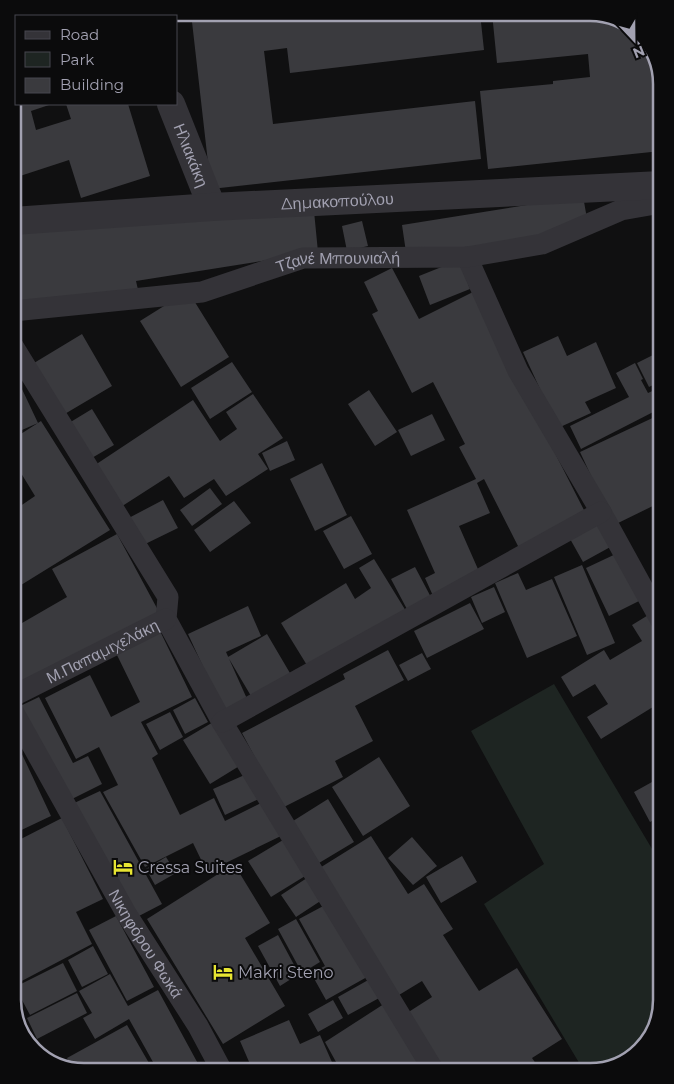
<svg xmlns="http://www.w3.org/2000/svg" width="674" height="1084" viewBox="0 0 674 1084" font-family="Montserrat,sans-serif">
<rect width="100%" height="100%" fill="#101011"/>
<path fill="#1e2522" d="M554 684 661 864V1000L652 1036 622 1064 590 1071H584L484 904 544 864 471 731Z"/>
<path fill="#3a3a3e" d="M84 12 100 13 101 16H75Z
M191 13H480L484 50 290 73 287 48 264 51 273 124 475 101 481 159 211 189Z
M492 13H595L630 25 654 52 656 60 661 116V151L488 169 480 91 553 84V81L590 77 588 54 497 63Z
M16 86V104H52L31 111 36 130 71 119 66 104H128L150 176 81 198 69 160 17 177 13 161V87Z
M583 196 589 230 407 259 402 225Z
M314 211 318 252 136 281 139 294 13 315V282L18 281 20 233Z
M362 221 368 246 347 251 342 226Z
M661 252V272L652 268Z
M459 260 470 289 430 305 419 276Z
M392 268 419 319 473 292 586 514 519 548 484 479 477 483 490 513 459 526 481 576 434 598 425 578 435 573 407 510 476 479 459 447 465 444 433 382 412 393 372 314 378 311 364 282Z
M188 291 229 357 181 387 140 321Z
M82 334 112 386 63 415 34 363Z
M558 336 567 356 596 342 616 388 585 402 591 413 558 428 523 352Z
M661 351V381L649 387 637 363Z
M232 362 252 392 210 419 191 388Z
M635 363 643 379 641 380 648 393 661 387V408L581 449 570 426 629 397 616 373Z
M21 387 38 423 15 433 13 426V390Z
M369 390 397 432 375 446 348 404Z
M253 394 283 438 258 454 268 469 226 496 214 479 184 498 169 476 113 512 86 471 193 400 220 441 237 429 226 412Z
M92 409 114 445 85 462 64 426Z
M432 414 445 440 411 456 398 430Z
M661 414V502L614 525 580 452Z
M41 421 110 530 13 590V511L35 496 13 460V439Z
M287 441 295 460 270 471 262 453Z
M322 463 347 515 315 531 290 479Z
M13 473 22 495 13 500Z
M210 488 222 504 192 526 180 510Z
M163 500 178 528 137 548 123 521Z
M234 501 251 523 210 552 194 530Z
M351 516 372 554 344 569 323 531Z
M601 520 614 545 583 562 569 537Z
M117 534 159 612 13 691V606L22 623 67 597 52 569Z
M620 552 643 599 609 616 586 568Z
M374 559 409 616 313 675 281 623 346 583 355 599 371 588 359 568Z
M661 563V590L652 567Z
M582 565 615 643 587 655 554 577Z
M415 567 433 601 409 613 391 579Z
M518 573 526 590 552 579 577 636 527 658 495 583Z
M494 587 505 612 482 623 471 597Z
M470 603 484 629 427 658 414 631Z
M248 606 261 636 226 652 252 710 228 721 188 634Z
M650 614 661 633V702L601 739 587 717 608 704 595 684 573 697 561 677 604 650 610 660 642 641 632 625Z
M160 631 192 697 141 722 158 754 152 758 180 815 214 798 225 821 265 801 283 835 207 872 193 843 145 867 103 792 118 785 99 747 76 759 45 698 90 675 111 717 140 702 116 653Z
M267 634 297 685 258 708 228 657Z
M388 650 404 680 355 706 373 741 335 761 343 777 282 808 242 733 345 679 343 674Z
M422 653 431 669 408 681 399 665Z
M39 697 73 763 88 756 102 784 68 801 14 709Z
M195 698 208 722 185 734 173 710Z
M170 712 183 737 160 750 146 724Z
M215 721 241 765 210 784 183 740Z
M13 735 51 816 13 834Z
M379 757 410 806 363 836 332 787Z
M249 773 261 798 225 815 213 789Z
M661 777V816L650 822 634 792Z
M100 791 162 904 137 917 70 805Z
M328 799 354 842 319 863 293 821Z
M62 818 103 899 76 912 92 944 16 984 13 977V943L19 940 13 928V843Z
M371 836 408 894 424 884 453 929 443 935 479 991 517 968 562 1039 532 1058 541 1071H444L407 1013 432 997 422 981 399 995 318 869Z
M288 837 310 873 271 897 248 861Z
M412 837 437 866 413 885 388 858Z
M462 856 477 882 441 903 426 877Z
M166 857 176 873 155 885 146 869Z
M234 864 270 923 245 938 285 1006 223 1044 147 919Z
M310 876 325 898 296 917 281 895Z
M327 904 367 977 326 1000 311 973 325 966 299 919Z
M116 916 154 987 127 1001 89 930Z
M296 919 320 962 302 973 278 929Z
M278 935 299 974 280 986 258 946Z
M93 946 108 974 82 987 68 960Z
M63 963 77 991 30 1015 15 987Z
M110 974 128 1006 158 990 202 1071H158L129 1019 95 1039 83 1018 92 1013 79 991Z
M370 979 381 997 348 1015 338 997Z
M77 993 87 1013 37 1039 27 1018Z
M333 1000 343 1018 318 1032 308 1014Z
M387 1002 430 1071H341L325 1042Z
M289 1020 300 1044 320 1035 335 1069 329 1071H253L240 1041Z
M127 1025 153 1070 151 1071H80L73 1069 67 1058Z"/>
<g fill="none" stroke-linecap="round" stroke-linejoin="round">
<g stroke="#343338" stroke-width="21">
<path d="M467 257 518 371 601 512 661 621"/>
<path id="s1" d="M13 311 202 292 303 258 467 257 542 244 621 210 661 203"/>
<path d="M13 346 168 597 166 619 222 722 434 1071"/>
<path id="s2" d="M13 696 166 619"/>
<path id="s3" d="M13 711 127 915 198 1026 222 1071"/>
<path d="M222 722 601 512"/>
</g>
<g stroke="#343338" stroke-width="28">
<path d="M136 13 137 16"/>
<path id="s4" d="M171 104 212 207"/>
</g>
<path stroke="#343338" stroke-width="28" id="s5" d="M13 221 212 207 661 185"/>
</g>
<defs>
<symbol id="hotel-bare" viewBox="-9 -9 18 18"><path d="M-6-4.5h1.5V1H6V5H4.5V3h-9V5H-6ZM-4 0a1.8 1.8 0 1 1 3.6 0ZM.5 0V-2.5h3Q6-2.5 6 0Z" fill="#e7e532" stroke="#0b0b0c" stroke-width="2.5" paint-order="stroke"/></symbol>
</defs>
<g fill-rule="evenodd">
<use href="#hotel-bare" x="109" y="853" width="28" height="28"/>
<use href="#hotel-bare" x="209" y="958" width="28" height="28"/>
</g>
<g text-anchor="middle" stroke-width="4" stroke-linejoin="round" paint-order="stroke">
<g font-size="16" fill="#a2a1b1" stroke="#0b0b0c">
<text dy="6" stroke="none"><textPath href="#s4" startOffset="55">Ηλιακάκη</textPath></text>
<text dy="6" stroke="none"><textPath href="#s5" startOffset="325">Δημακοπούλου</textPath></text>
<text dy="6" stroke="none"><textPath href="#s1" startOffset="331">Τζανέ Μπουνιαλή</textPath></text>
<text dy="6" stroke="none"><textPath href="#s2" startOffset="100">Μ.Παπαμιχελάκη</textPath></text>
<text dy="6" stroke="none"><textPath href="#s3" startOffset="268">Νικηφόρου Φωκά</textPath></text>
</g>
<g font-size="16" fill="#a2a1b1" stroke="#0b0b0c" text-anchor="start">
<text x="138" y="873">Cressa Suites</text>
<text x="238" y="978">Makri Steno</text>
</g>
</g>
<path d="M0 0H674V1084H0ZM84 21H590A63 63 0 0 1 653 84V1000A63 63 0 0 1 590 1063H84A63 63 0 0 1 21 1000V84A63 63 0 0 1 84 21Z" fill="#0b0b0c" fill-rule="evenodd"/>
<path fill="none" stroke="#a2a1b1" stroke-width="2.5" d="M84 21H590A63 63 0 0 1 653 84V1000A63 63 0 0 1 590 1063H84A63 63 0 0 1 21 1000V84A63 63 0 0 1 84 21Z"/>
<rect x="15" y="15" width="162" height="90" fill="#0b0b0c" stroke="#47474e"/>
<rect x="25" y="31" width="25" height="8" fill="#343338" stroke="#47474e"/>
<text x="60" y="40" font-size="15" fill="#a2a1b1">Road</text>
<rect x="25" y="52" width="25" height="15" fill="#1e2522" stroke="#47474e"/>
<text x="60" y="65" font-size="15" fill="#a2a1b1">Park</text>
<rect x="25" y="78" width="25" height="15" fill="#3a3a3e" stroke="#47474e"/>
<text x="60" y="90" font-size="15" fill="#a2a1b1">Building</text>
<g transform="translate(634 40) rotate(158)" stroke="#0b0b0c" stroke-width="4" paint-order="stroke">
<path d="M0-4L9 19L0 12L-9 19Z" fill="#a2a1b1"/>
<text y="-8" font-size="14" font-weight="bold" text-anchor="middle" fill="#a2a1b1">N</text>
</g>
</svg>
